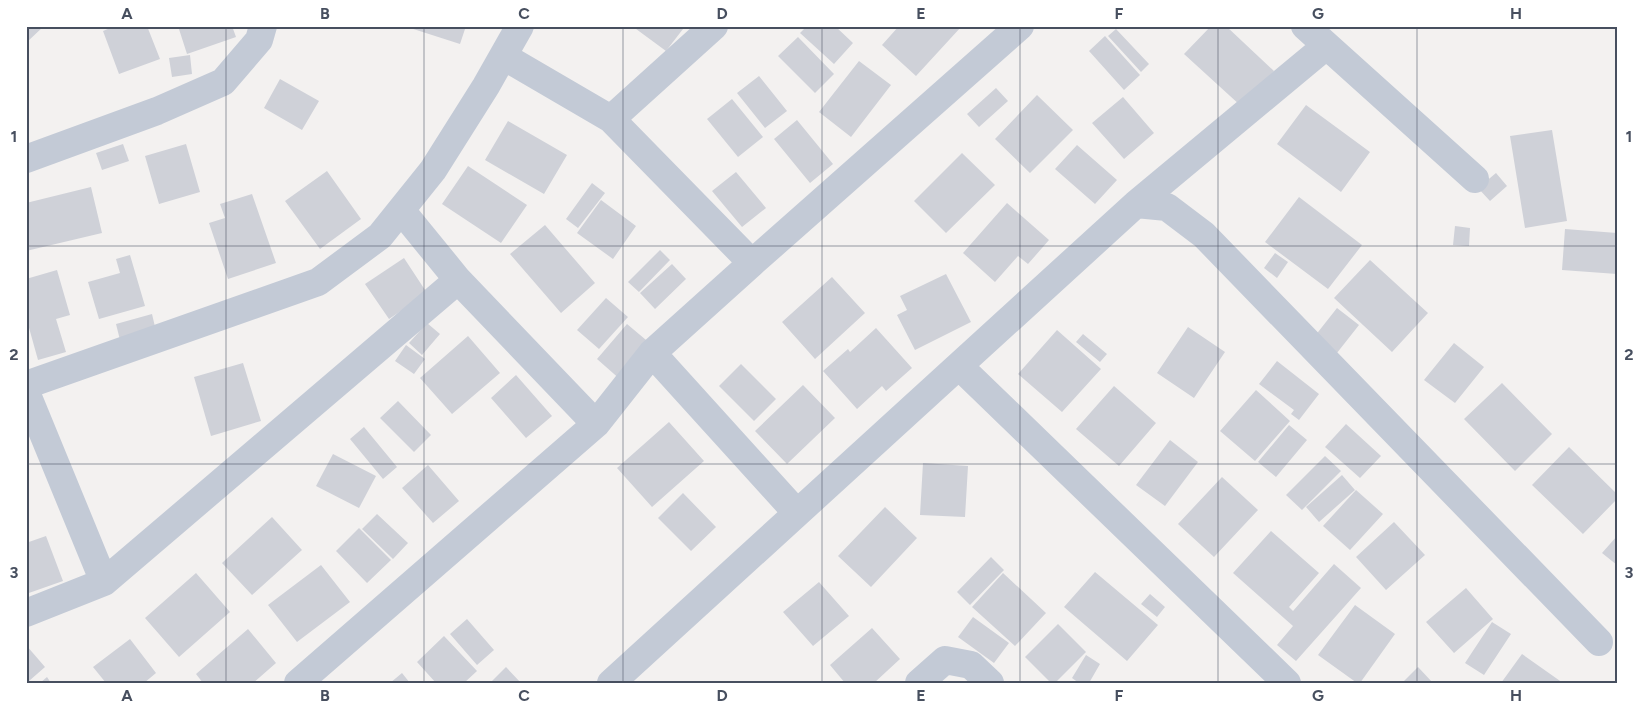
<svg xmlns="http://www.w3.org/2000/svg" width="1643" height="709" viewBox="0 0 1643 709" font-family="Figtree,sans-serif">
<rect width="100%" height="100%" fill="#f3f1f0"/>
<path fill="#cfd1d8" d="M26 26H44L26 43Z
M115 26H147L160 59 119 74 103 31Z
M178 26H232L236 37 187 54Z
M404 26H466L460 44Z
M632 26H679L683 29 666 51Z
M807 26H835L853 43 834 64 800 33Z
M899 26H960L961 27 916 76 882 45Z
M1211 26H1226L1274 71 1241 106 1184 54Z
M1116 29 1149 64 1141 72 1108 36Z
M1105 36 1140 75 1124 90 1089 51Z
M798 37 834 74 815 93 778 56Z
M190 55 192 74 172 77 169 58Z
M859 61 891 85 851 137 819 112Z
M759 76 787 111 765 128 737 93Z
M280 79 319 101 302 130 264 108Z
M996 88 1008 101 979 127 967 114Z
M1037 95 1073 130 1030 173 995 139Z
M1123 97 1154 133 1124 159 1092 123Z
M732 99 763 137 738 157 707 119Z
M1306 105 1370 152 1341 192 1277 144Z
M797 120 833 164 810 183 774 139Z
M508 121 567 155 544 194 485 160Z
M1552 130 1567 221 1525 228 1510 136Z
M123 144 129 161 102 170 96 153Z
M186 144 200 192 159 204 145 156Z
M1077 145 1117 180 1095 204 1055 169Z
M962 153 995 185 946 233 914 201Z
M468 166 527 205 501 243 442 204Z
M327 171 361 219 320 249 285 201Z
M736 172 766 208 742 227 712 191Z
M1496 173 1507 186 1490 201 1478 188Z
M592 183 605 193 578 228 566 219Z
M91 187 102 233 26 251V203Z
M252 194 276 263 228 279 209 223 225 218 220 204Z
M1299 197 1362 245 1328 289 1265 242Z
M601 200 636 226 613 259 577 233Z
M1007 203 1049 240 1028 264 1018 256 995 282 963 253Z
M545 225 595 283 561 313 510 254Z
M1455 226 1470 228 1469 246 1453 245Z
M1565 229 1617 233V274L1562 270Z
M660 250 670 260 639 292 628 282Z
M1275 253 1288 262 1277 278 1264 268Z
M130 255 145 306 99 319 88 282 120 273 116 259Z
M404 258 427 293 389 319 365 284Z
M1370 260 1428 313 1392 352 1334 298Z
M672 264 686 279 655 309 640 293Z
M57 270 70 315 56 319 66 352 38 360 26 317V279Z
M946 274 971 322 915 350 897 315 907 310 900 296Z
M832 277 865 313 815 359 782 322Z
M606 298 628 317 599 349 577 330Z
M1337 308 1359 325 1333 358 1311 341Z
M152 314 156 331 120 340 116 324Z
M427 323 440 334 422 355 409 343Z
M627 324 652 345 622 381 597 359Z
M1188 327 1225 352 1194 398 1157 373Z
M876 328 912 368 886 391 882 386 857 409 823 371 848 349 850 352Z
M1057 330 1101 369 1062 412 1018 374Z
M1083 334 1107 354 1100 362 1076 342Z
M468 336 500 373 452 414 420 378Z
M1454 343 1484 367 1455 403 1424 380Z
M406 345 425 359 414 374 395 361Z
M1277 361 1319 394 1299 420 1291 414 1294 410 1259 384Z
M243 363 261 421 211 436 194 377Z
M741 364 776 399 754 421 719 386Z
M516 375 552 416 526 438 491 398Z
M1502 383 1552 434 1515 471 1464 419Z
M803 385 835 418 787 464 755 431Z
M1114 386 1156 423 1119 466 1076 429Z
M1256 390 1290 421 1255 461 1220 431Z
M398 401 431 435 414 452 380 418Z
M669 422 704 461 652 507 617 468Z
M1346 424 1381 456 1360 478 1325 447Z
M1289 425 1307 440 1276 477 1258 462Z
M364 427 397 467 383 479 350 439Z
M1170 440 1198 462 1165 506 1136 485Z
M1569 447 1617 494V499L1583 534 1532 485Z
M333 454 376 476 359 508 316 486Z
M1325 456 1341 471 1302 510 1286 495Z
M923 463 968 466 965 517 920 515Z
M428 465 459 501 433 523 402 488Z
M1342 475 1355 490 1319 522 1306 507Z
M1222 477 1258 510 1214 557 1178 524Z
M1356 490 1383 514 1350 550 1323 526Z
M683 493 716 527 691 551 658 518Z
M885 507 917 538 871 587 838 556Z
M377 514 408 543 393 559 362 529Z
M272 517 302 550 252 595 222 563Z
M1394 522 1425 555 1386 590 1356 557Z
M359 528 391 560 367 583 336 551Z
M1271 531 1319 573 1289 607 1293 611 1334 564 1361 588 1296 661 1277 645 1293 626 1233 573Z
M46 536 63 581 26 594V543Z
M1617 536V565L1602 553Z
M991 557 1004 570 970 605 957 592Z
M321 565 350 602 297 642 268 605Z
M1095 572 1158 625 1127 661 1064 607Z
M196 573 230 612 179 657 145 618Z
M1003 573 1046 613 1015 646 972 607Z
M819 582 849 616 813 646 783 612Z
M1466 588 1493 619 1454 653 1426 622Z
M1150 594 1165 607 1157 617 1141 604Z
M1355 605 1395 634 1360 683H1357L1318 655Z
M973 617 1009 643 994 663 958 637Z
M467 619 494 650 477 665 450 634Z
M1492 622 1511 634 1484 675 1465 663Z
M1058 624 1086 652 1055 683H1051L1025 657Z
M872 628 900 659 874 683H845L830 665Z
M248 629 276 663 253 683H203L196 674Z
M444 636 477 671 464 683H436L417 662Z
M130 639 156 673 144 683H106L93 667Z
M26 645 45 667 29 681 26 677Z
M1522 654 1563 683H1501Z
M1086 655 1100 664 1089 683H1079L1072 678Z
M506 667 521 683H490Z
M1418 667 1433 683H1402Z
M402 673 410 683H390Z
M47 677 51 683H40Z"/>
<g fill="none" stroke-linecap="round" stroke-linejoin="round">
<path stroke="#c3cad6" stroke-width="28" d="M1305 26 1475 179
M503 56 611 119 714 26
M611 119 752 263 1020 26
M26 159 157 111 223 82 259 40 263 26
M1136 204 1326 46
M401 210 458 280
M652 353 797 513
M959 366 1287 683
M26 385 318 282 380 236 433 170 486 86 520 26
M26 392 104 582
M26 613 104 582 458 280 596 424
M298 683 596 424 652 353 752 263
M611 683 1136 204 1167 207 1204 235 1599 642
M919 683 945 660 971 665 990 683"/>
</g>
<path fill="none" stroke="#474f5f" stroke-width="1" stroke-opacity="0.55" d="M226 26V683M424 26V683M623 26V683M822 26V683M1020 26V683M1218 26V683M1417 26V683M26 246H1617M26 464H1617"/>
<rect width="1643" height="709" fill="none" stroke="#ffffff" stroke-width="55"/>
<rect x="28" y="28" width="1588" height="654" fill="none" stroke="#474f5f" stroke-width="2"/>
<g font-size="16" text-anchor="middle" font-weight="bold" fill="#474f5f">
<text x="127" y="19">A</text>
<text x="325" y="19">B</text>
<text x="524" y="19">C</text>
<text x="722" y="19">D</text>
<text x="921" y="19">E</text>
<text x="1119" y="19">F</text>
<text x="1318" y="19">G</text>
<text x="1516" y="19">H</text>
<text x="14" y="142">1</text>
<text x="1629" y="142">1</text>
<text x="14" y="360">2</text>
<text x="1629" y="360">2</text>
<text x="14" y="578">3</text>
<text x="1629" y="578">3</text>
<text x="127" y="701">A</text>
<text x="325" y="701">B</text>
<text x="524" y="701">C</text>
<text x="722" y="701">D</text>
<text x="921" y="701">E</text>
<text x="1119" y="701">F</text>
<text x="1318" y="701">G</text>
<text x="1516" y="701">H</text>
</g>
</svg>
